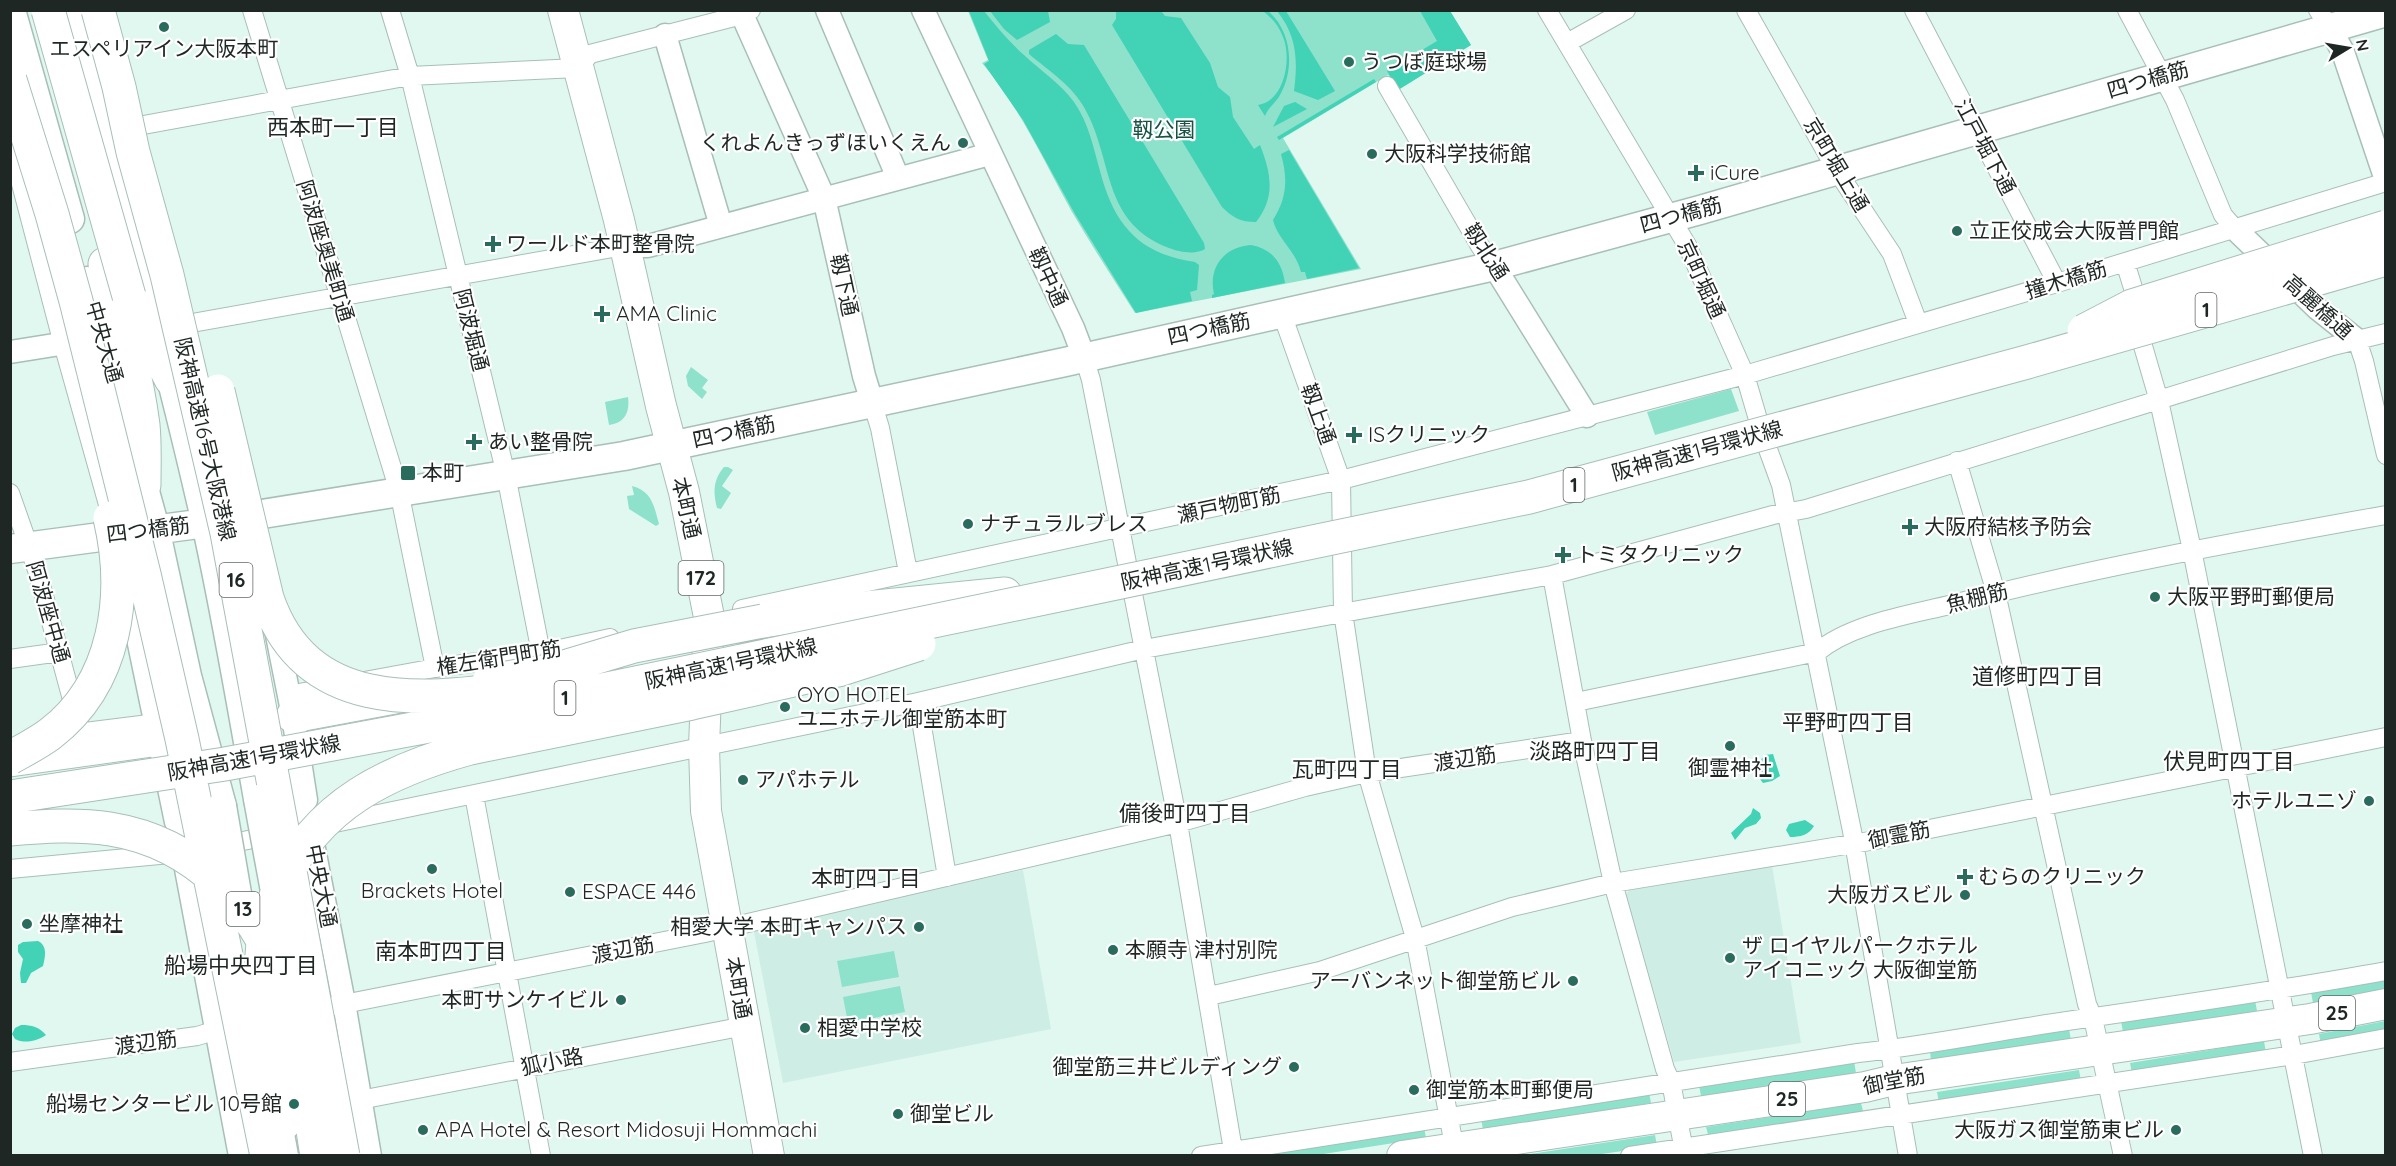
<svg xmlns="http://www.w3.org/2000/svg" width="2396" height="1166" viewBox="0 0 2396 1166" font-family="Quicksand,'Noto Sans JP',sans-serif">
<rect width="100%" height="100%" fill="#e1f8f1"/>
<path fill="#ceeee5" d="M1772 865 1801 1043 1674 1062 1626 895 1631 886Z
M1023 870 1051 1029 783 1083 753 927Z"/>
<path fill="#8ee1cb" d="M968 11H1450L1471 45 1398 90 1388 75 1283 138 1361 269 1135 313C1114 280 1092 246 1072 212 1044 162 1020 107 982 63L988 60Z
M691 367 708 380 702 388 707 392 702 399 688 386 686 376Z
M1731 389 1739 411 1655 435 1647 412Z
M628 397C630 412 625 423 609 425L605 402Z
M724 467H728L733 470 722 486 731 493 721 509 717 508C713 492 713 480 724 467Z
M632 486C652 491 654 506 659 524L656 526 629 509 627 496 634 495Z
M894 951 899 977 842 987 837 961Z
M2385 978V989L2313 1003 2311 992Z
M900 986 905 1012 848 1023 843 997Z
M2255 1000 2257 1011 2123 1032 2121 1021Z
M2385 1021V1032L2321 1045 2319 1034Z
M2069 1029 2071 1040 1931 1061 1930 1051Z
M2264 1041 2266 1053 2132 1073 2130 1063Z
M1854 1061 1856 1073 1701 1096 1699 1085Z
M2079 1070 2081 1081 1939 1102 1937 1092Z
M1649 1092 1651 1103 1483 1130 1481 1118Z
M1861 1103 1864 1115 1709 1138 1706 1127Z
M1424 1127 1426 1138 1317 1155 1261 1156Z
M1655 1135 1657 1146 1595 1155 1518 1156Z"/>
<path fill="#42d2b5" d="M969 11H984C996 26 1009 42 1024 55 1041 71 1061 84 1074 102 1089 124 1093 146 1100 171 1114 225 1139 254 1195 262L1199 265 1197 290 1190 292 1192 301 1136 313 1075 214 1023 120 984 64 989 61Z
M990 11H1048L1050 22 1017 40 1004 29Z
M1116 11H1161L1165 16 1181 18 1210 63 1218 87 1230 97 1233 117 1254 149 1260 145C1271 173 1276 197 1256 222 1241 222 1233 218 1222 207L1112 25 1116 19Z
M1263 11H1268C1291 30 1295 67 1281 93 1277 102 1269 106 1265 116L1258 105C1285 101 1292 58 1283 37 1279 26 1272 18 1263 11Z
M1277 11H1286L1335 91 1318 100 1294 91C1298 60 1297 36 1277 11Z
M1420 11H1450L1471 45 1398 90 1387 71 1437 41Z
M1056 34 1068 44 1084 45 1204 243 1205 249C1196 255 1179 252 1169 248 1101 222 1114 161 1085 109 1072 85 1049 71 1029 54V50Z
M1374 79 1376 82 1279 140 1277 137Z
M1295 102 1307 109 1273 127 1284 106Z
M1289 150 1359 268 1307 279 1305 272H1301C1296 251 1278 240 1273 220 1287 198 1288 179 1281 154Z
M1251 245C1272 249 1282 262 1285 283L1212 298V295L1214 294C1208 267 1224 247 1251 245Z
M1773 754 1780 776 1772 781 1763 783C1755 774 1757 763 1765 755Z
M1753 808 1760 813 1761 818 1756 824 1745 828 1735 840 1731 833 1751 814Z
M1805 820 1814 826C1809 835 1800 837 1790 837L1786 830 1789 824Z
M38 941C48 946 45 957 43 966L31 973 26 983H21L20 973 23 959 18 952V945L23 942Z
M21 1025C32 1025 39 1027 46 1035 37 1041 25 1044 15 1039L12 1034 15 1028Z"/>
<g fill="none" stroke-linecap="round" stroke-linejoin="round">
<defs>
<path id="minor" d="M252 10 399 491 435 668
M390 10 410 76 506 475 541 653
M1547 10 1687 245 1745 375 1762 433 1781 485 1852 831 1908 1156
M1746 10 1837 171 1892 254 1918 323
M1914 10 2057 283
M2127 10 2175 100 2223 215 2235 229
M2318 10 2330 28
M1567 43 1626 10
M1387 86 1480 246 1494 266
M138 126 410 76 578 68 590 54 742 15 751 10
M10 142 63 344 114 526
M2125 262 2142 317 2143 346 2159 401 2192 550 2313 1156
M1282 314 1341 480 1343 612 1367 773 1415 938 1456 1156
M192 323 624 246
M2357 340 2364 361 2386 455
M1084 357 1091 380 1178 823 1234 1156
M872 402 880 428 908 572
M1957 461 1996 593 2087 1004 2093 1018 2123 1156
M10 493 37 570 81 733
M1552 575 1582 741 1613 883 1665 1069 1671 1082 1685 1156
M742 609 1341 480 1745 375 2057 283 2386 182
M10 659 60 652
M288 695 435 668 541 653 610 638
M918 702 947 877
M1576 702 1817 652C1852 623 1910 615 1953 604 2096 567 2241 541 2386 515
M69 734 149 724
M474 795 541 1156
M330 824 918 702 1144 649 1552 575 1773 515 1806 509 2333 346 2386 333
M218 846 273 835
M10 869 170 854
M1209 996 1320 971 1512 907 1613 883 1870 841 2386 737
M308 1011 705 933 1178 823 1305 787 1367 773 1582 741
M10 1062 197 1036 228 1027
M360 1100 745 1026
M1201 1156 1858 1053C1931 1045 2002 1030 2074 1020 2178 1005 2282 990 2386 971
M1630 1156 2294 1055 2386 1038"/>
<path id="tertiary" d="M740 10 824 198 864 376 872 402
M827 10 898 178
M923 10 1073 328 1084 357
M2330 28 2343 52 2386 180
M665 35 721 226
M2235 229 2318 309 2357 340
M624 246H648L990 154
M1494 266 1587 416
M10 352 98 338
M126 581 176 822
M275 625 293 716 306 800
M278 759 310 828 344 1003 370 1156
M184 799 183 853 240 1156"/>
<path id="primary" d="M11 10 70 219
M70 10C119 180 167 351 206 523 226 614 242 707 258 799
M87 281 155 528 187 676 222 806
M10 549 206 523 624 456 1065 362 1494 266 1700 210 2386 12"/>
<path id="trunk" d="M563 10 619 220 661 406 684 492 709 617 704 747 706 811 769 1156
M1402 1156 1865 1087 1894 1080 2310 1019 2386 1004"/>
<path id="motorway" d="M105 264C120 317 136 370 143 425 145 445 144 465 144 485
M129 297 171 379
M763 621 826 612 1005 594
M293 716 400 696
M10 760 159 739"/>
</defs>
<use href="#minor" stroke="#a8bfb8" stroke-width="20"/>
<use href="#tertiary" stroke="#a8bfb8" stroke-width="25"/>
<use href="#primary" stroke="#a8bfb8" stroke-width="31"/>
<use href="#trunk" stroke="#a8bfb8" stroke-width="32"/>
<use href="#motorway" stroke="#a8bfb8" stroke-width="35"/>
<use href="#minor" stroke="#fff" stroke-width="18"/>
<use href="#tertiary" stroke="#fff" stroke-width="22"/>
<use href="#primary" stroke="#fff" stroke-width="28"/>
<use href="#trunk" stroke="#fff" stroke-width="30"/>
<use href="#motorway" stroke="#fff" stroke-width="33"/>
<defs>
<path id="primary-bridge" d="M258 799 293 989
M222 806 240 911
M274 1101 284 1156"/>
<path id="motorway-bridge" d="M48 10 129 296
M98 10 119 87 133 152 167 275 227 533 343 1156
M10 80 52 214 76 301 144 574 182 739 267 1156
M2084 331 2132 306 2386 227
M218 391 267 598C305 711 418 702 513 688
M489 681 554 670 634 646 763 621
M10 758C24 750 38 743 50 734 117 683 128 594 110 518
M10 797 225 764 429 726 1529 497 2027 362 2386 259
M10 829C44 826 77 824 110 829 198 843 258 909 284 990 302 1043 308 1101 317 1156
M284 1123C275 1068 260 1011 262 955 263 929 270 908 281 885 316 804 390 770 470 748L692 703 838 670 919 644"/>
</defs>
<use href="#primary-bridge" stroke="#a8bfb8" stroke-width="31" stroke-linecap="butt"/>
<use href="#motorway-bridge" stroke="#a8bfb8" stroke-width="35" stroke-linecap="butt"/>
<use href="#primary-bridge" stroke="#fff" stroke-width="28"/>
<use href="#motorway-bridge" stroke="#fff" stroke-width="33"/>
</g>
<g fill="#296c5d" stroke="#fff" stroke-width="2">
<circle cx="164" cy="27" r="6"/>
<circle cx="1349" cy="62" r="6"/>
<circle cx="963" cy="143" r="6"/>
<circle cx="1372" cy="154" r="6"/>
<path d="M1693 164h6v6h6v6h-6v6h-6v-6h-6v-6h6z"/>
<circle cx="1957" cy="231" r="6"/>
<path d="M490 235h6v6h6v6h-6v6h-6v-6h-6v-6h6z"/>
<path d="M599 305h6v6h6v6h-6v6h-6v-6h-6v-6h6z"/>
<path d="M1351 426h6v6h6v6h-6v6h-6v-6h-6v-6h6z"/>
<path d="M471 433h6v6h6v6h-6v6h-6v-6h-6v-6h6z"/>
<rect x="400" y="465" width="16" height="16" rx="3"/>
<circle cx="968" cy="524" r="6"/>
<path d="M1907 518h6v6h6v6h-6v6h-6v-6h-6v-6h6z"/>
<path d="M1560 546h6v6h6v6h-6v6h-6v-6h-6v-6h6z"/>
<circle cx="2155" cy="597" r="6"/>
<circle cx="785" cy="707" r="6"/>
<circle cx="1730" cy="746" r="6"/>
<circle cx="743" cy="780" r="6"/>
<circle cx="2369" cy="801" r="6"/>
<circle cx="432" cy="869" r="6"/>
<path d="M1962 868h6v6h6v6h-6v6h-6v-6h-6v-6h6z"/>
<circle cx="570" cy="892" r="6"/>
<circle cx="1965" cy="895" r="6"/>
<circle cx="27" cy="924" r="6"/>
<circle cx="919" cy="927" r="6"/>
<circle cx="1113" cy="950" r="6"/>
<circle cx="1730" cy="958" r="6"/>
<circle cx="1573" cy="981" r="6"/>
<circle cx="621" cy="1000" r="6"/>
<circle cx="805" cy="1028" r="6"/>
<circle cx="1294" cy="1067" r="6"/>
<circle cx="1414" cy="1090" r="6"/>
<circle cx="294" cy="1104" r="6"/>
<circle cx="898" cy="1114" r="6"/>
<circle cx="423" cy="1130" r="6"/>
<circle cx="2176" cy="1130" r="6"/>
</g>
<g text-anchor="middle" stroke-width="4.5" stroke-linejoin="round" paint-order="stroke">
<g fill="#fff" stroke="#626866" stroke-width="1.5">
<rect x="2195.5" y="293" width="21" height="34" rx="4.5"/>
<rect x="1563.5" y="468" width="21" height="34" rx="4.5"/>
<rect x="678.5" y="561" width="45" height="34" rx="4.5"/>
<rect x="219.5" y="563" width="33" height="34" rx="4.5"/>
<rect x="554.5" y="681" width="21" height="34" rx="4.5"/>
<rect x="226.5" y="892" width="33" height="34" rx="4.5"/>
<rect x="2319" y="996" width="36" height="34" rx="4.5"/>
<rect x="1769" y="1082" width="36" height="34" rx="4.5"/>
</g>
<g font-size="20" font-weight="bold" fill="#1f2725">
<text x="2206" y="317">1</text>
<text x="1574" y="492">1</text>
<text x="701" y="585">172</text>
<text x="236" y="587">16</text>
<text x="565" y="705">1</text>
<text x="243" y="916">13</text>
<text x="2337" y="1020">25</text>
<text x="1787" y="1106">25</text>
</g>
<g font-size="21" fill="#1f2725" stroke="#fff" text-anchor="start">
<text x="164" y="56" text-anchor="middle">エスペリアイン大阪本町</text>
<text x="1361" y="69">うつぼ庭球場</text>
<text x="951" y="150" text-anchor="end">くれよんきっずほいくえん</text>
<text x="1384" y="161">大阪科学技術館</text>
<text x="1710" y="180">iCure</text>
<text x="1969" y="238">立正佼成会大阪普門館</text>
<text x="506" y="251">ワールド本町整骨院</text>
<text x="616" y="321">AMA Clinic</text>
<text x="1368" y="442">ISクリニック</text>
<text x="488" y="449">あい整骨院</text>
<text x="422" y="480">本町</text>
<text x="980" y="531">ナチュラルブレス</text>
<text x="1924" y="534">大阪府結核予防会</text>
<text x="1576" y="562">トミタクリニック</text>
<text x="2167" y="604">大阪平野町郵便局</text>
<text x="797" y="702">OYO HOTEL<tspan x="797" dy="24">ユニホテル御堂筋本町</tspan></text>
<text x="1730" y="775" text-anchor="middle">御霊神社</text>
<text x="755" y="787">アパホテル</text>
<text x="2357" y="808" text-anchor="end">ホテルユニゾ</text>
<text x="1978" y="884">むらのクリニック</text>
<text x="432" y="898" text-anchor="middle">Brackets Hotel</text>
<text x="582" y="899">ESPACE 446</text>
<text x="1953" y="902" text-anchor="end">大阪ガスビル</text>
<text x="39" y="931">坐摩神社</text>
<text x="907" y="934" text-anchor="end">相愛大学 本町キャンパス</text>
<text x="1742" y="953">ザ ロイヤルパークホテル<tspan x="1742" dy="24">アイコニック 大阪御堂筋</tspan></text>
<text x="1125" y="957">本願寺 津村別院</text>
<text x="1561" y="988" text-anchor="end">アーバンネット御堂筋ビル</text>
<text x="609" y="1007" text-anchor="end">本町サンケイビル</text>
<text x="817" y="1035">相愛中学校</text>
<text x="1282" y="1074" text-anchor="end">御堂筋三井ビルディング</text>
<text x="1426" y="1097">御堂筋本町郵便局</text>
<text x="282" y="1111" text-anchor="end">船場センタービル 10号館</text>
<text x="910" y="1121">御堂ビル</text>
<text x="435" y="1137">APA Hotel &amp; Resort Midosuji Hommachi</text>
<text x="2164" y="1137" text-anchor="end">大阪ガス御堂筋東ビル</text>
</g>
<g font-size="21" fill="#1f2725" stroke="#fff">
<text transform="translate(2148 80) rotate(-16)" y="7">四つ橋筋</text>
<text transform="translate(1985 147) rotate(62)" y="7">江戸堀下通</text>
<text transform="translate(1836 165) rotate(59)" y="7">京町堀上通</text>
<text transform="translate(1681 215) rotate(-15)" y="7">四つ橋筋</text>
<text transform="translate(325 251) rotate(73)" y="7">阿波座奥美町通</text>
<text transform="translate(1486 252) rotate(57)" y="7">靱北通</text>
<text transform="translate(1048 277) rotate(65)" y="7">靱中通</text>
<text transform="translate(1701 279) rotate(65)" y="7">京町堀通</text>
<text transform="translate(2066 280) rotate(-17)" y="7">撞木橋筋</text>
<text transform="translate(844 285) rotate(78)" y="7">靱下通</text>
<text transform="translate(2318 307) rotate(42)" y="7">高麗橋通</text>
<text transform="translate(1209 329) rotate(-12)" y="7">四つ橋筋</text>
<text transform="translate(471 330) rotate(76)" y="7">阿波堀通</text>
<text transform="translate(104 342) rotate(74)" y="7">中央大通</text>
<text transform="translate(1318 414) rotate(70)" y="7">靱上通</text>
<text transform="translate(734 432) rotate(-12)" y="7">四つ橋筋</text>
<text transform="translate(205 439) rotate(77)" y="7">阪神高速16号大阪港線</text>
<text transform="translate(1697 451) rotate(-15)" y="7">阪神高速1号環状線</text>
<text transform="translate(1229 505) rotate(-12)" y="7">瀬戸物町筋</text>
<text transform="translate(686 508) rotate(77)" y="7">本町通</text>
<text transform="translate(148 530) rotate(-7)" y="7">四つ橋筋</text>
<text transform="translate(1207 565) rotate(-12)" y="7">阪神高速1号環状線</text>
<text transform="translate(1977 598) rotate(-14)" y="7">魚棚筋</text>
<text transform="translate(48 612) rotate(74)" y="7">阿波座中通</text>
<text transform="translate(499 658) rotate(-9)" y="7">権左衛門町筋</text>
<text transform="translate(731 664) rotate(-12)" y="7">阪神高速1号環状線</text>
<text transform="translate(254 758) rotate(-10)" y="7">阪神高速1号環状線</text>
<text transform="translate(1465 759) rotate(-9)" y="7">渡辺筋</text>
<text transform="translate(1899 835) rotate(-11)" y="7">御霊筋</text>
<text transform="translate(321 886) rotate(79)" y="7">中央大通</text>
<text transform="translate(623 950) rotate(-11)" y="7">渡辺筋</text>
<text transform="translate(738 988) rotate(80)" y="7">本町通</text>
<text transform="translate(146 1043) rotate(-8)" y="7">渡辺筋</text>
<text transform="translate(552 1062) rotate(-11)" y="7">狐小路</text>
<text transform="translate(1894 1081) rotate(-11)" y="7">御堂筋</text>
</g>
<g font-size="21" fill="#175245" stroke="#fff">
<text x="1164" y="137">靱公園</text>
</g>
<g font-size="22" fill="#1f2725" stroke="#fff">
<text x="333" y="135">西本町一丁目</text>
<text x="2038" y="684">道修町四丁目</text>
<text x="1848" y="730">平野町四丁目</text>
<text x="1595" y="759">淡路町四丁目</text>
<text x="2229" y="769">伏見町四丁目</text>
<text x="1347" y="777">瓦町四丁目</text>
<text x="1185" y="821">備後町四丁目</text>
<text x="866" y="886">本町四丁目</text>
<text x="441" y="959">南本町四丁目</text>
<text x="241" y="973">船場中央四丁目</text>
</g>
</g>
<rect width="2396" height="1166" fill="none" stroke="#1f2725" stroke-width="24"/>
<g transform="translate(2348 48) rotate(79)" stroke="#ffffff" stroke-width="4.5" paint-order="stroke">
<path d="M0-4.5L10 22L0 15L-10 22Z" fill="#1f2725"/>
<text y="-9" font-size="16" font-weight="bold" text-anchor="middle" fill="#1f2725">N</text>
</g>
</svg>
